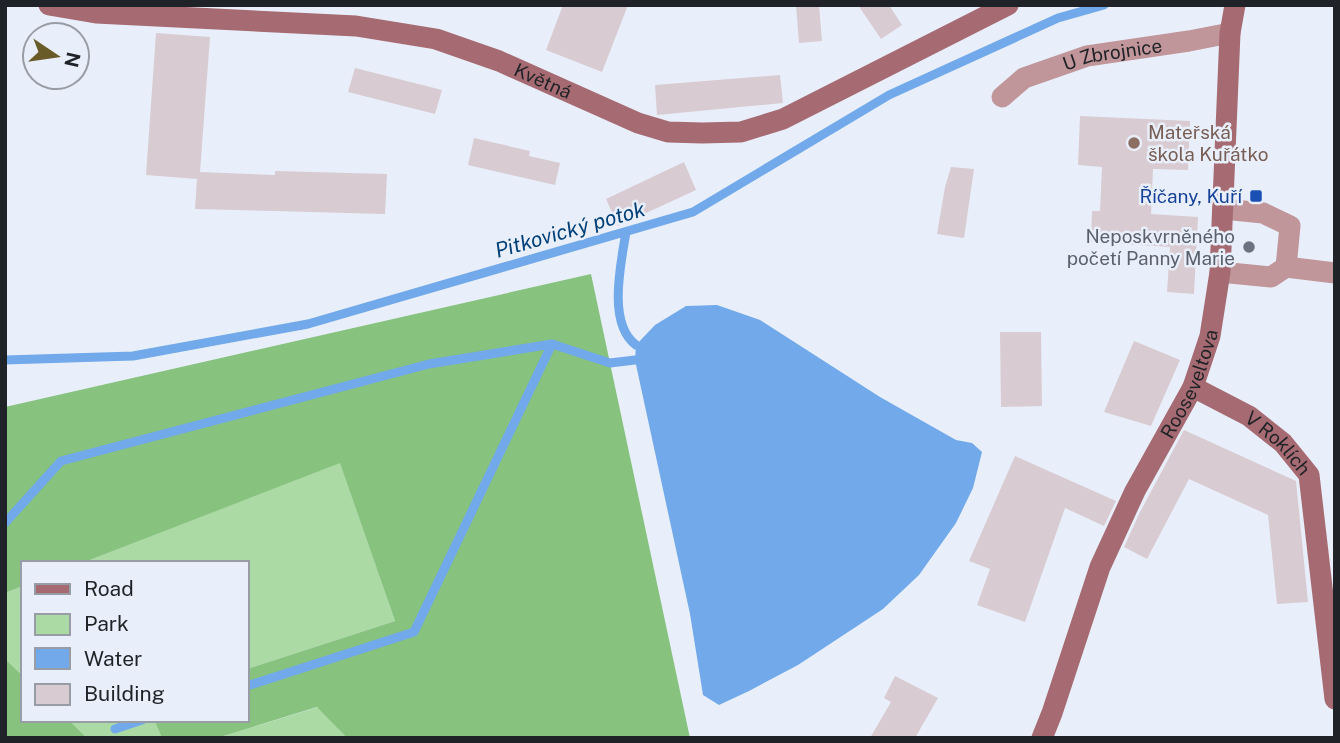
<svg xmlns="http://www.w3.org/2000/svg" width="1340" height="743" viewBox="0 0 1340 743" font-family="'Public Sans',sans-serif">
<rect width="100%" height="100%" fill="#e9effa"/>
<path fill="#abdaa4" d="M340 462 395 621 247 669V563H82Z
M23 586V676L5 659V593Z
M318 707 347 738H217Z
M69 720H154L162 738H87Z"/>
<path fill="#87c27f" d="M591 274 690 738H347L317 707 217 738H162L154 720H247V669L395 621 340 463 82 563H23V586L5 593V407Z
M5 659 23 676V720H69L87 738H5Z"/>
<path fill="#71a9ea" d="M717 305 760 320 880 397 956 440 972 443 982 452 973 488 956 523 919 575 883 609 798 665 749 691 719 705 703 695 690 614 635 360 636 345 655 325 686 306Z"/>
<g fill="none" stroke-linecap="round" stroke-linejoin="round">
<path stroke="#71a9ea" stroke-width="9" d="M626 232C621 263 607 324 636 345
M5 360 133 356 308 324 693 212 889 95 1058 18 1104 5
M5 523 61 461 429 364 552 344 610 363 635 360
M247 686 414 632 552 344
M115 729 142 720"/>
</g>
<path fill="#d8cbd1" d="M563 5H628L602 72 546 50Z
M796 5H819L822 41 799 43Z
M858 5H889L902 25 881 39Z
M156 33 210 37 200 172 275 175V171L387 174 385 214 195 209 197 179 146 175Z
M355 68 442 90 435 114 348 92Z
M780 75 783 103 657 115 655 85Z
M1080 116 1190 121 1188 170 1153 169 1151 214 1198 217 1194 294 1167 292 1170 247 1091 242 1092 211H1100L1102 167 1078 165Z
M474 138 530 151 529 156 560 163 555 185 468 165Z
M684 162 696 190 618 226 606 199Z
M951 167 974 169 964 238 937 234 945 187Z
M1000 332H1041L1042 406 1001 407Z
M1134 341 1180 360 1151 426 1104 412Z
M1184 430 1296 481 1308 602 1277 604 1268 515 1189 479 1147 559 1124 547 1140 512Z
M1015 456 1116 501 1104 526 1065 508 1025 622 977 605 990 569 969 561Z
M895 676 938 698 915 738H870L891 702 884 698Z"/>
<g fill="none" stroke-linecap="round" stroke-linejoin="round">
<g stroke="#c0969a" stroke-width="21">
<path id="s1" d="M1002 97 1024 78 1087 56 1189 41 1230 33"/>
<path d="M1223 209 1263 213 1290 226 1286 267"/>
<path d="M1220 272 1271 277 1286 267 1335 273"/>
</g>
<g stroke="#a66b72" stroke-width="21">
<path id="s2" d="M49 5 96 13 356 26 436 39 499 61 638 123 668 132 702 133 741 132 783 119 1008 5"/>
<path id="s3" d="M1193 387 1249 416 1283 443 1309 475 1335 699"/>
<path id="s4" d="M1042 738 1052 713 1100 567 1135 491 1193 387 1210 336 1220 272 1230 33 1235 5"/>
</g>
</g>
<circle fill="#8d6e63" stroke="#e9effa" stroke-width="2.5" cx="1134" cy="143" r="7"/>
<rect fill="#1a4fb4" stroke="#e9effa" stroke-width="2.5" x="1249" y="189" width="14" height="14" rx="3.5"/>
<circle fill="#6b7280" stroke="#e9effa" stroke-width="2.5" cx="1249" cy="247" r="7"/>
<g text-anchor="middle" stroke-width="5" stroke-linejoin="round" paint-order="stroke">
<g font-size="19" fill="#1f2226" stroke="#e9effa">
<text dy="7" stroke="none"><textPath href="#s1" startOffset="121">U Zbrojnice</textPath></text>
<text dy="7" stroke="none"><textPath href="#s2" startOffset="504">Květná</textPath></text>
<text dy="7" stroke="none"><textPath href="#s4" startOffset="385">Rooseveltova</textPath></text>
<text dy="7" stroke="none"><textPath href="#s3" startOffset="103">V Roklích</textPath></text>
</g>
<g font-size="19" fill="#785e54" stroke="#e9effa" text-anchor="start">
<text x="1148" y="139">Mateřská<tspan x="1148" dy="22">škola Kuřátko</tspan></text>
</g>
<g font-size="19" fill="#164399" stroke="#e9effa" text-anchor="end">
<text x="1242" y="203">Říčany, Kuří</text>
</g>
<g font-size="19" fill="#5b616d" stroke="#e9effa" text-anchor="end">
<text x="1235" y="243">Neposkvrněného<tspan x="1235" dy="22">početí Panny Marie</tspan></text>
</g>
<g font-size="21" font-style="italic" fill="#013f79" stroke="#e9effa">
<text transform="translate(570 230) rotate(-16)" y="7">Pitkovický potok</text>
</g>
</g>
<rect width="1340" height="743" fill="none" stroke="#1f2226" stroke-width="14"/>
<rect x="21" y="561" width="228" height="161" fill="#e9effa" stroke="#989da5" stroke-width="2"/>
<rect x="35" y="584" width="35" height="10" fill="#a66b72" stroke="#989da5" stroke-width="2"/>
<text x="84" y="596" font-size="21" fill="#1f2226">Road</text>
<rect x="35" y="614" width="35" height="21" fill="#abdaa4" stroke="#989da5" stroke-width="2"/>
<text x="84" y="631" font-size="21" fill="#1f2226">Park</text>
<rect x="35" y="648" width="35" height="21" fill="#71a9ea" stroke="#989da5" stroke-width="2"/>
<text x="84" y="666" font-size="21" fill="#1f2226">Water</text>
<rect x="35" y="684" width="35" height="21" fill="#d8cbd1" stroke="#989da5" stroke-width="2"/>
<text x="84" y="701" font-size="21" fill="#1f2226">Building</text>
<g transform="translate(56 56) rotate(103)"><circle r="33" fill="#e9effa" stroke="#989da5" stroke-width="2"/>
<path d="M0-5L12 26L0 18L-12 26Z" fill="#695b28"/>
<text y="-10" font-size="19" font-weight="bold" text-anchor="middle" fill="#1f2226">N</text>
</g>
</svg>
